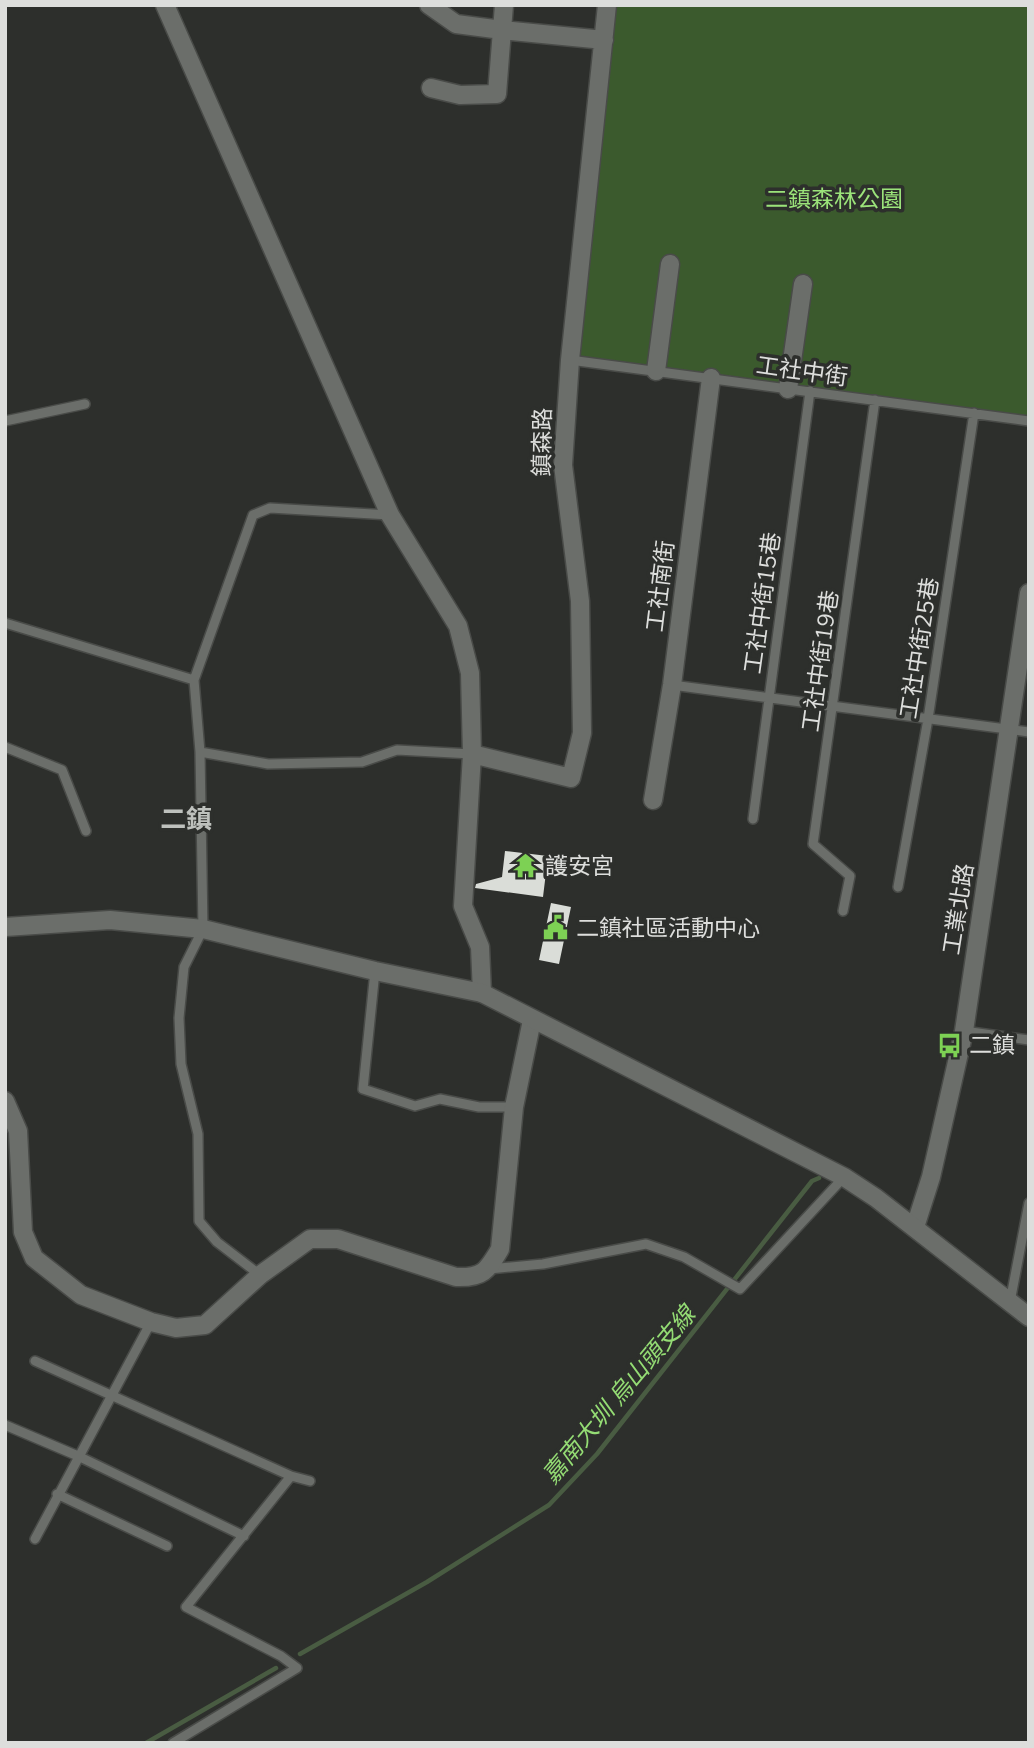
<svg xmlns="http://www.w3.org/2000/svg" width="1034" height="1748" viewBox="0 0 1034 1748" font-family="'Nunito Sans','Noto Sans TC',sans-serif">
<rect width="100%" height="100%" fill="#2d2f2c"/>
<path fill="#3b5a2d" d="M615 5H1029V421L570 360Z"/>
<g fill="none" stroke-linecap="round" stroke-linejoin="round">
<path stroke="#495c42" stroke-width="4.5" d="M300 1654 427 1582 549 1505 597 1454 812 1181 819 1178
M146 1743 276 1668"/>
</g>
<path fill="#daddd8" d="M505 851 548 856 543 897 475 888 476 884 502 877Z
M551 903 571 907 559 964 539 960Z"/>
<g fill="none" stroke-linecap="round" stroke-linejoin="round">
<defs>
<path id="service" d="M570 360 1029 421
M5 421 85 404
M5 623 194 680 200 752 203 929 184 967 179 1018 181 1064 198 1134 199 1221 217 1242 260 1275
M194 680 253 515 270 508 390 515
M672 685 1029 732
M5 747 62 770 86 831
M200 752 268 764 362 762 397 750 472 754
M753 819 810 391
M898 887 928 719 974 413
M843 911 850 876 813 844 875 400
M375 971 363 1089 415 1106 440 1099 479 1107H514
M964 1031 1029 1040
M489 1269 543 1264 646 1244 684 1257 740 1289 844 1177
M1010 1302 1029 1203
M35 1361 291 1476
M5 1425 78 1456 244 1536
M57 1494 167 1546
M35 1539 151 1322
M173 1743 297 1668 281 1656 186 1607 291 1476 310 1481"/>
<path id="minor" d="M165 5 390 515 458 626 470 673 472 754 463 906 480 947 482 993
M429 5 456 24 502 30 497 94 460 95 431 88
M504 5 502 30 604 40
M656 371 670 264
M788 389 803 284
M472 754 571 778 582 733 580 601 563 465 570 360 607 5
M653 800 672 685 711 378
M5 1101 18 1131 23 1232 34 1258 81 1295 151 1322 176 1328 205 1325 260 1275 310 1239H338L456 1277C483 1278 487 1271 500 1249L514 1107 532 1020
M915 1227 931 1177 964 1031 1029 593"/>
<path id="tertiary" d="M5 927 110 920 203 929 375 971 482 993 844 1177 876 1198 1029 1317"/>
</defs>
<use href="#service" stroke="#494b48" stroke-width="12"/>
<use href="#minor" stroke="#494b48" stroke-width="21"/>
<use href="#tertiary" stroke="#494b48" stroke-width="21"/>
<use href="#service" stroke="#6b6e6a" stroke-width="9"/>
<use href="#minor" stroke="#6b6e6a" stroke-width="18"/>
<use href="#tertiary" stroke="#6b6e6a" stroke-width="18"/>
</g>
<defs>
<symbol id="temple-bare" viewBox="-9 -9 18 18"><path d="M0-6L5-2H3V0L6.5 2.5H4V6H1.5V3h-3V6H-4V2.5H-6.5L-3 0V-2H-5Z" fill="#7dd154" stroke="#2d2f2c" stroke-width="2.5" paint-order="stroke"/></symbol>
<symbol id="civic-bare" viewBox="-9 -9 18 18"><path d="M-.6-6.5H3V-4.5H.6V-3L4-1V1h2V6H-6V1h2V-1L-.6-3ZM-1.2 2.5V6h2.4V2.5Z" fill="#7dd154" stroke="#2d2f2c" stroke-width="2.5" paint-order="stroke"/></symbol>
<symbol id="bus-bare" viewBox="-9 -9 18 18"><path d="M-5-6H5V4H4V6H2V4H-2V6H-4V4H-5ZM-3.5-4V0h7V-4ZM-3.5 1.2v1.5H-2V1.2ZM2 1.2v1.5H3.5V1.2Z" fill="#7dd154" stroke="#2d2f2c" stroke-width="2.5" paint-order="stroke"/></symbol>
</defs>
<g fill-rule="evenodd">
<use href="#temple-bare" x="508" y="848" width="35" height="35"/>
<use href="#civic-bare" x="538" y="910" width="35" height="35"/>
<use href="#bus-bare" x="932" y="1028" width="35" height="35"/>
</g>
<g text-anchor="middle" stroke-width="7" stroke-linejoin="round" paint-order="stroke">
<g font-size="23" fill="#9be37a" stroke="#2d2f2c">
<text x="834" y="207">二鎮森林公園</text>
</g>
<g font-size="23" fill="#dddedc" stroke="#2d2f2c">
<text transform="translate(802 371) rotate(8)" y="8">工社中街</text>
<text transform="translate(542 442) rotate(-89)" y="8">鎮森路</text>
<text transform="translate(660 586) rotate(-83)" y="8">工社南街</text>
<text transform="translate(762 603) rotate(-82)" y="8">工社中街15巷</text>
<text transform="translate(919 648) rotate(-81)" y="8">工社中街25巷</text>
<text transform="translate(820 661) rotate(-82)" y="8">工社中街19巷</text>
<text transform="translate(958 909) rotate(-81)" y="8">工業北路</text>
</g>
<g font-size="23" fill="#dddedc" stroke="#2d2f2c" text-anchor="start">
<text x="545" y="874">護安宮</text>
<text x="576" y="936">二鎮社區活動中心</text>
<text x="969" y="1053">二鎮</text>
</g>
<g font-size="24" font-style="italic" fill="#94dc74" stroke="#2d2f2c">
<text transform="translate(619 1395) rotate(-50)" y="8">嘉南大圳 烏山頭支線</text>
</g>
<g font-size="26" font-weight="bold" fill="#bec1bd" stroke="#2d2f2c">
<text x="186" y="828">二鎮</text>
</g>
</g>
<rect width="1034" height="1748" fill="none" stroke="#dddedc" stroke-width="14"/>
</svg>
